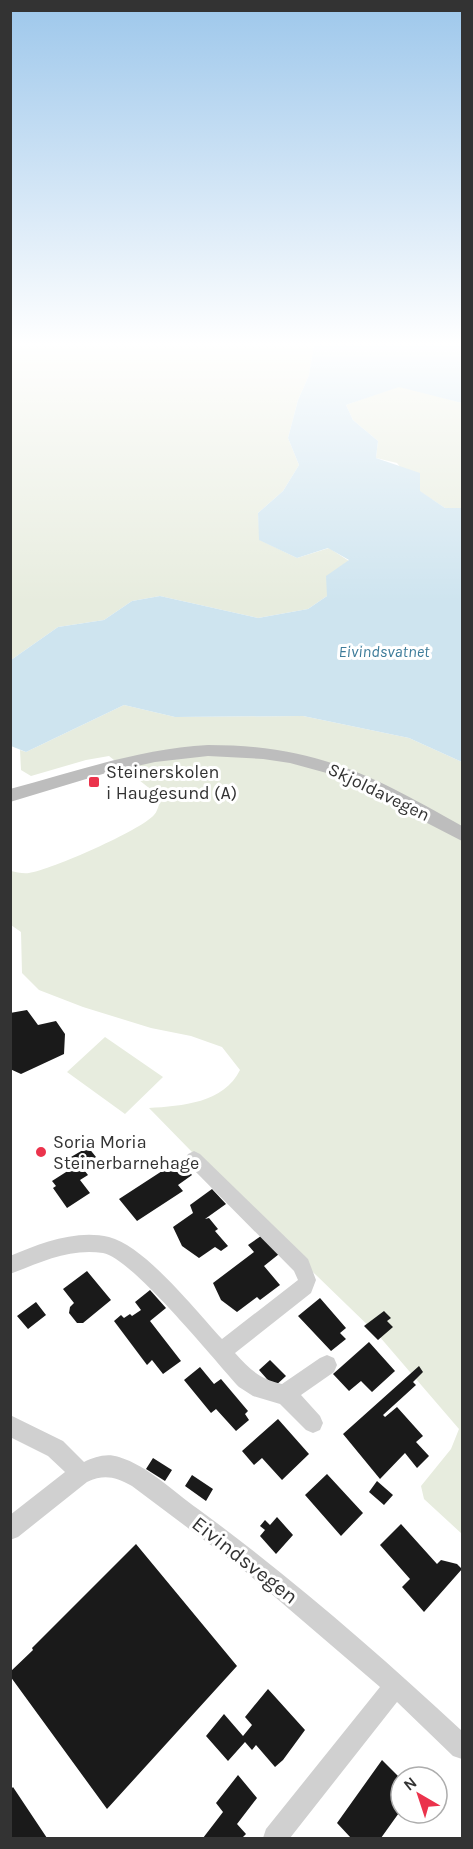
<svg xmlns="http://www.w3.org/2000/svg" width="473" height="1849" viewBox="0 0 473 1849" font-family="Karla,sans-serif">
<rect width="100%" height="100%" fill="#fff"/>
<path fill="#e7ecde" d="M11 344H314L309 375 298 400 288 438 299 465 283 491 258 513 260 540 297 558 329 548 349 561 327 596 308 609 258 618 160 596 132 601 104 620 58 627 11 660Z
M399 386 462 403V508H445L419 491 397 463 376 458 378 441 353 420 346 405Z
M124 705 175 717 303 716 409 738 462 762V1534L424 1499 421 1486 451 1449 459 1429 379 1336 316 1275 284 1246 149 1108C182 1106 224 1103 240 1070L222 1047 191 1036 151 1028 83 1007 39 990 22 973 21 932 11 925V871C16 872 23 874 29 873 51 870 141 830 154 815 157 812 158 807 160 802L154 792 109 756 86 760 31 776 21 770 20 750 26 752Z
M105 1037 163 1077 125 1114 67 1072Z"/>
<path fill="#cee4ef" d="M314 344H462V403L399 387 346 405 353 420 378 441 376 458 420 473V491L445 508H462V762L409 738 303 716 175 717 124 705 26 752 11 746V660L58 627 104 620 132 601 160 596 258 618 308 609 327 596 326 576 349 560 328 548 297 558 259 540 258 513 283 491 299 465 288 438 298 400 309 375Z"/>
<path fill="#1a1a1a" d="M27 1010 38 1025 56 1021 65 1034 64 1054 21 1074 10 1069V1013Z
M88 1147 96 1157 81 1166 88 1175 80 1180 90 1193 67 1208 53 1188 56 1186 52 1181 77 1165 71 1157Z
M179 1160 192 1175 178 1185 183 1191 137 1221 119 1199Z
M212 1189 226 1204 205 1219 209 1218 218 1229 215 1231 228 1246 221 1251 215 1247 199 1258 182 1246 173 1227 193 1213 190 1205Z
M261 1236 279 1254 264 1266 280 1285 260 1300 257 1297 237 1312 221 1300 213 1283 254 1252 248 1245Z
M87 1271 111 1300 83 1323H77L69 1313 70 1307 74 1303 63 1289Z
M150 1290 166 1308 150 1321 181 1361 163 1374 152 1360 147 1365 114 1321 121 1315 124 1318 130 1314 132 1316 141 1310 135 1302Z
M320 1298 346 1328 340 1333 346 1339 331 1351 298 1316Z
M36 1302 46 1315 28 1329 17 1316Z
M384 1311 391 1318 387 1321 393 1327 378 1340 364 1326Z
M369 1342 395 1371 372 1392 361 1381 349 1391 333 1374Z
M270 1360 286 1376 274 1387 259 1370Z
M419 1366 423 1372 413 1382 416 1385 383 1415 385 1417 397 1407 423 1436 416 1442 429 1456 417 1468 405 1453 380 1479 343 1434Z
M200 1367 214 1384 221 1379 248 1411 245 1414 249 1420 236 1431 216 1409 211 1413 184 1380Z
M278 1419 309 1454 282 1480 262 1458 254 1465 242 1451Z
M153 1458 172 1470 165 1481 146 1469Z
M327 1474 363 1513 341 1536 305 1495Z
M192 1475 213 1489 206 1501 185 1486Z
M377 1481 393 1495 384 1505 369 1492Z
M277 1517 293 1535 276 1554 260 1536 265 1530 260 1526 265 1520 270 1525Z
M401 1524 437 1564 441 1560 457 1564 462 1569 424 1612 402 1587 410 1579 380 1545Z
M136 1544 237 1666 107 1809 10 1676V1672L33 1650 32 1648Z
M268 1689 305 1730 283 1760 275 1767 256 1745 252 1750 245 1742 228 1761 206 1736 224 1714 243 1736 252 1725 245 1717Z
M382 1760 401 1779V1810L381 1838H351L337 1823Z
M238 1775 257 1798 237 1824 246 1834 242 1838H203L223 1812 216 1803Z
M13 1787 47 1838H10V1790Z"/>
<g fill="none" stroke-linecap="round" stroke-linejoin="round">
<path fill="#d0d0d0" fill-rule="evenodd" d="M194 1151 200 1154 308 1259 316 1280 311 1293 235 1353C250 1370 260 1379 282 1384L320 1358 327 1355 334 1358 337 1365 334 1372 301 1395 320 1416 323 1423 320 1430 313 1433 306 1430 280 1404 253 1396 239 1387C215 1361 132 1258 103 1253 70 1248 41 1262 10 1274V1256C40 1243 77 1229 109 1237 145 1246 196 1311 222 1339L298 1280 294 1271 188 1164 185 1159 188 1154Z
M10 1415 63 1441 84 1462C95 1457 106 1453 119 1457 148 1466 174 1492 198 1509 291 1577 378 1653 462 1731V1759L453 1756 397 1702 290 1838H263L266 1829 380 1687 240 1567 132 1486C115 1477 105 1474 87 1482L18 1537 10 1540V1515L65 1472 48 1456 10 1437Z"/>
<path fill="#bdbdbd" fill-rule="evenodd" d="M208 745C315 745 372 775 462 826V841L334 775 290 763 263 759 208 756 155 762 106 773 10 802V789C77 771 139 749 208 745Z"/>
</g>
<linearGradient id="sky" x2="0" y2="1"><stop stop-color="#9dc7eb"/><stop offset="0.57" stop-color="#fff"/><stop offset="1" stop-color="#fff" stop-opacity="0"/></linearGradient>
<rect width="473" height="603" fill="url(#sky)"/>
<g fill="#eb334c" stroke="#fff" stroke-width="2">
<rect x="88" y="776" width="12" height="12" rx="3"/>
<circle cx="41" cy="1152" r="6"/>
</g>
<g text-anchor="middle" stroke-width="6" stroke-linejoin="round" paint-order="stroke">
<g font-size="16" font-style="italic" fill="#3c7b99" stroke="#fff">
<text x="384" y="657">Eivindsvatnet</text>
</g>
<g font-size="18" fill="#333" stroke="#fff" text-anchor="start">
<text x="106" y="778">Steinerskolen<tspan x="106" dy="21">i Haugesund (A)</tspan></text>
<text x="53" y="1148">Soria Moria<tspan x="53" dy="21">Steinerbarnehage</tspan></text>
</g>
<g font-size="18" fill="#333" stroke="#fff">
<text transform="translate(379 792) rotate(26)" y="6">Skjoldavegen</text>
</g>
<g font-size="21" fill="#333" stroke="#fff">
<text transform="translate(245 1560) rotate(38)" y="7">Eivindsvegen</text>
</g>
</g>
<rect width="473" height="1849" fill="none" stroke="#333333" stroke-width="24"/>
<g transform="translate(419 1795) rotate(321)"><circle r="28" fill="#ffffff" stroke="#adadad" stroke-width="1.5"/>
<path d="M0-4.5L10 22L0 15L-10 22Z" fill="#eb334c"/>
<text y="-9" font-size="16" font-weight="bold" text-anchor="middle" fill="#333333">N</text>
</g>
</svg>
